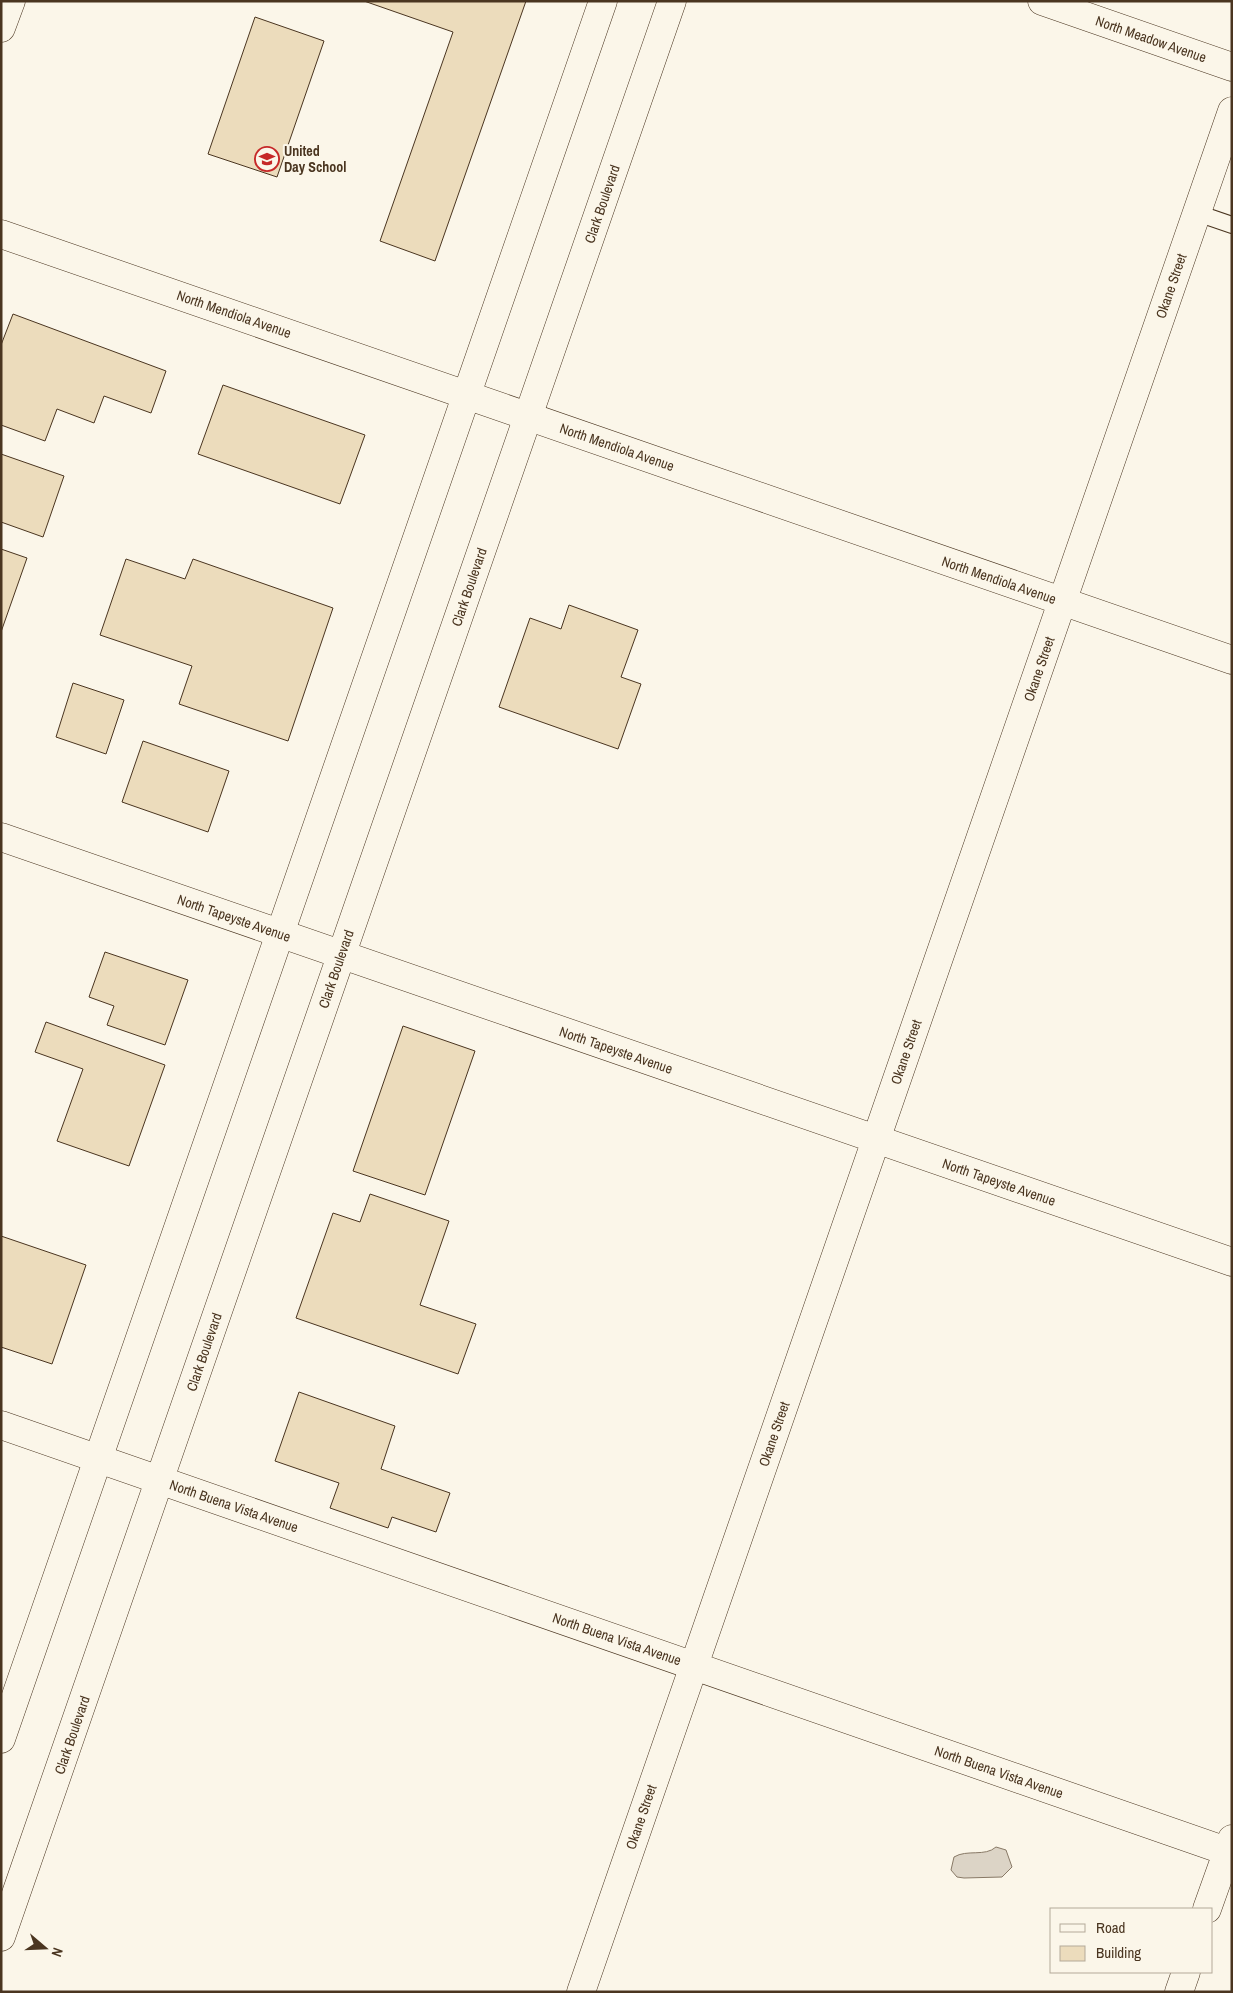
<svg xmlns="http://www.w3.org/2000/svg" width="1233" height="1993" viewBox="0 0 1233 1993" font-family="'Archivo Narrow',sans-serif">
<rect width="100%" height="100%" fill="#fbf6e9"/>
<path fill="#dcd4c6" stroke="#887966" d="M996 1847 1006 1850 1012 1867 1002 1877 964 1878 957 1877 951 1870 954 1857C967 1849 985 1857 996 1847Z"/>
<path fill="#ecdcbc" stroke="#4a3520" d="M364 1H526L435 261 380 241 453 32Z
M255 17 324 41 277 177 208 154Z
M13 314 166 371 151 413 104 396 94 423 57 409 45 441 1 425V345Z
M223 385 365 435 340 504 198 454Z
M1 454 64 476 43 537 1 522Z
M1 549 27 558 1 632Z
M126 559 185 579 193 559 333 608 288 741 179 704 192 666 100 635Z
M569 605 638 630 621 677 641 684 618 749 499 707 530 618 561 629Z
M73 683 124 700 106 754 56 737Z
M143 741 229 771 208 832 122 802Z
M105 952 188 980 165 1045 107 1025 114 1006 89 997Z
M46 1022 165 1065 129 1166 57 1141 83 1069 35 1052Z
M403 1026 475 1051 425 1195 353 1171Z
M370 1194 449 1221 420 1305 476 1324 458 1374 296 1318 333 1213 360 1222Z
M1 1236 86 1265 52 1364 1 1347Z
M299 1392 395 1426 381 1469 450 1493 436 1532 392 1517 388 1528 330 1508 339 1483 275 1461Z"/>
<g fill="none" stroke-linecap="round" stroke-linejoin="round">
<defs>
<path id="service" d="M1197 213 1232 225"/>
<path id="minor" d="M1 234 1232 660
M1 837 1232 1262
M1 1425 1232 1853
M1207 1909 1232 1839
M581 1992 1232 111
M1179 1992 1186 1972"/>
<path id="tertiary" d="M1 28 11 1"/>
<path id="secondary" d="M1042 1 1232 67
M1 1739 603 1
M1 1937 672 1"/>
</defs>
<use href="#service" stroke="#4a3520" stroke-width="18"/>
<use href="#minor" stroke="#4a3520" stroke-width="29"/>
<use href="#tertiary" stroke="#4a3520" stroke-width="29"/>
<use href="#secondary" stroke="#4a3520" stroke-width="29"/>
<use href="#service" stroke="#fbf6e9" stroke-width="16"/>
<use href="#minor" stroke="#fbf6e9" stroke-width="28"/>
<use href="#tertiary" stroke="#fbf6e9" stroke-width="28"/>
<use href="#secondary" stroke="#fbf6e9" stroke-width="28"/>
</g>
<defs>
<symbol id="school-ring" viewBox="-11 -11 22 22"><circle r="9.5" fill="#fbf6e9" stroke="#c62828" stroke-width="1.5"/><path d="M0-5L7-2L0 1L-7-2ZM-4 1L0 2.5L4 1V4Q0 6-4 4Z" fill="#c62828"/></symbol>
</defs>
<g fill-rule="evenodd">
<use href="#school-ring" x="253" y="145" width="28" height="28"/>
</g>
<g text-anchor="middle" stroke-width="4" stroke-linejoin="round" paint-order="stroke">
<g font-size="14" fill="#4a3520" stroke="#fbf6e9">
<text transform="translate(1151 39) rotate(19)" y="5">North Meadow Avenue</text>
<text transform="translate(602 204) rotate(-71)" y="5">Clark Boulevard</text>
<text transform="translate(1171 286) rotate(-71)" y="5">Okane Street</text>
<text transform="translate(234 314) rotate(19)" y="5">North Mendiola Avenue</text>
<text transform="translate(617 447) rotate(19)" y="5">North Mendiola Avenue</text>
<text transform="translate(999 580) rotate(19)" y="5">North Mendiola Avenue</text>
<text transform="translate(469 587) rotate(-71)" y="5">Clark Boulevard</text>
<text transform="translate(1039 669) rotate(-71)" y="5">Okane Street</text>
<text transform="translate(234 918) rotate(19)" y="5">North Tapeyste Avenue</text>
<text transform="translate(336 969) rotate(-71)" y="5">Clark Boulevard</text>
<text transform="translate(616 1050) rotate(19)" y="5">North Tapeyste Avenue</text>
<text transform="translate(906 1052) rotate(-71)" y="5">Okane Street</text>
<text transform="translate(999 1182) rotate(19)" y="5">North Tapeyste Avenue</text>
<text transform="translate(204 1352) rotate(-71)" y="5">Clark Boulevard</text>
<text transform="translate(774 1434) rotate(-71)" y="5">Okane Street</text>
<text transform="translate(234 1506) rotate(19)" y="5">North Buena Vista Avenue</text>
<text transform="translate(617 1639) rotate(19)" y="5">North Buena Vista Avenue</text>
<text transform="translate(72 1735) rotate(-71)" y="5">Clark Boulevard</text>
<text transform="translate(999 1772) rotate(19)" y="5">North Buena Vista Avenue</text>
<text transform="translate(641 1817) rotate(-71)" y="5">Okane Street</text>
</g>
<g font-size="14" font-weight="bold" fill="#4a3520" stroke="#fbf6e9" text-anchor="start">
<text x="284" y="156">United<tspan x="284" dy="16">Day School</tspan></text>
</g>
</g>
<rect width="1233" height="1993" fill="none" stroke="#4a3520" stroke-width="5"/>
<rect x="1050" y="1908" width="162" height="65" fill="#fbf6e9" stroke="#b4a999"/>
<rect x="1060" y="1924" width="25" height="8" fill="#fbf6e9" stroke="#b4a999"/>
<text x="1096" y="1933" font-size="15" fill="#4a3520">Road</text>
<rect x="1060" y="1946" width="25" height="15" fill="#ecdcbc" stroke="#b4a999"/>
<text x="1096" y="1958" font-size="15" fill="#4a3520">Building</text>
<g transform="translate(45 1948) rotate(109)" stroke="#fbf6e9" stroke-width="4" paint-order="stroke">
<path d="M0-4L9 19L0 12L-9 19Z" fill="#4a3520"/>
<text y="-8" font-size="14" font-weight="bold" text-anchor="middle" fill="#4a3520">N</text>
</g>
</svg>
